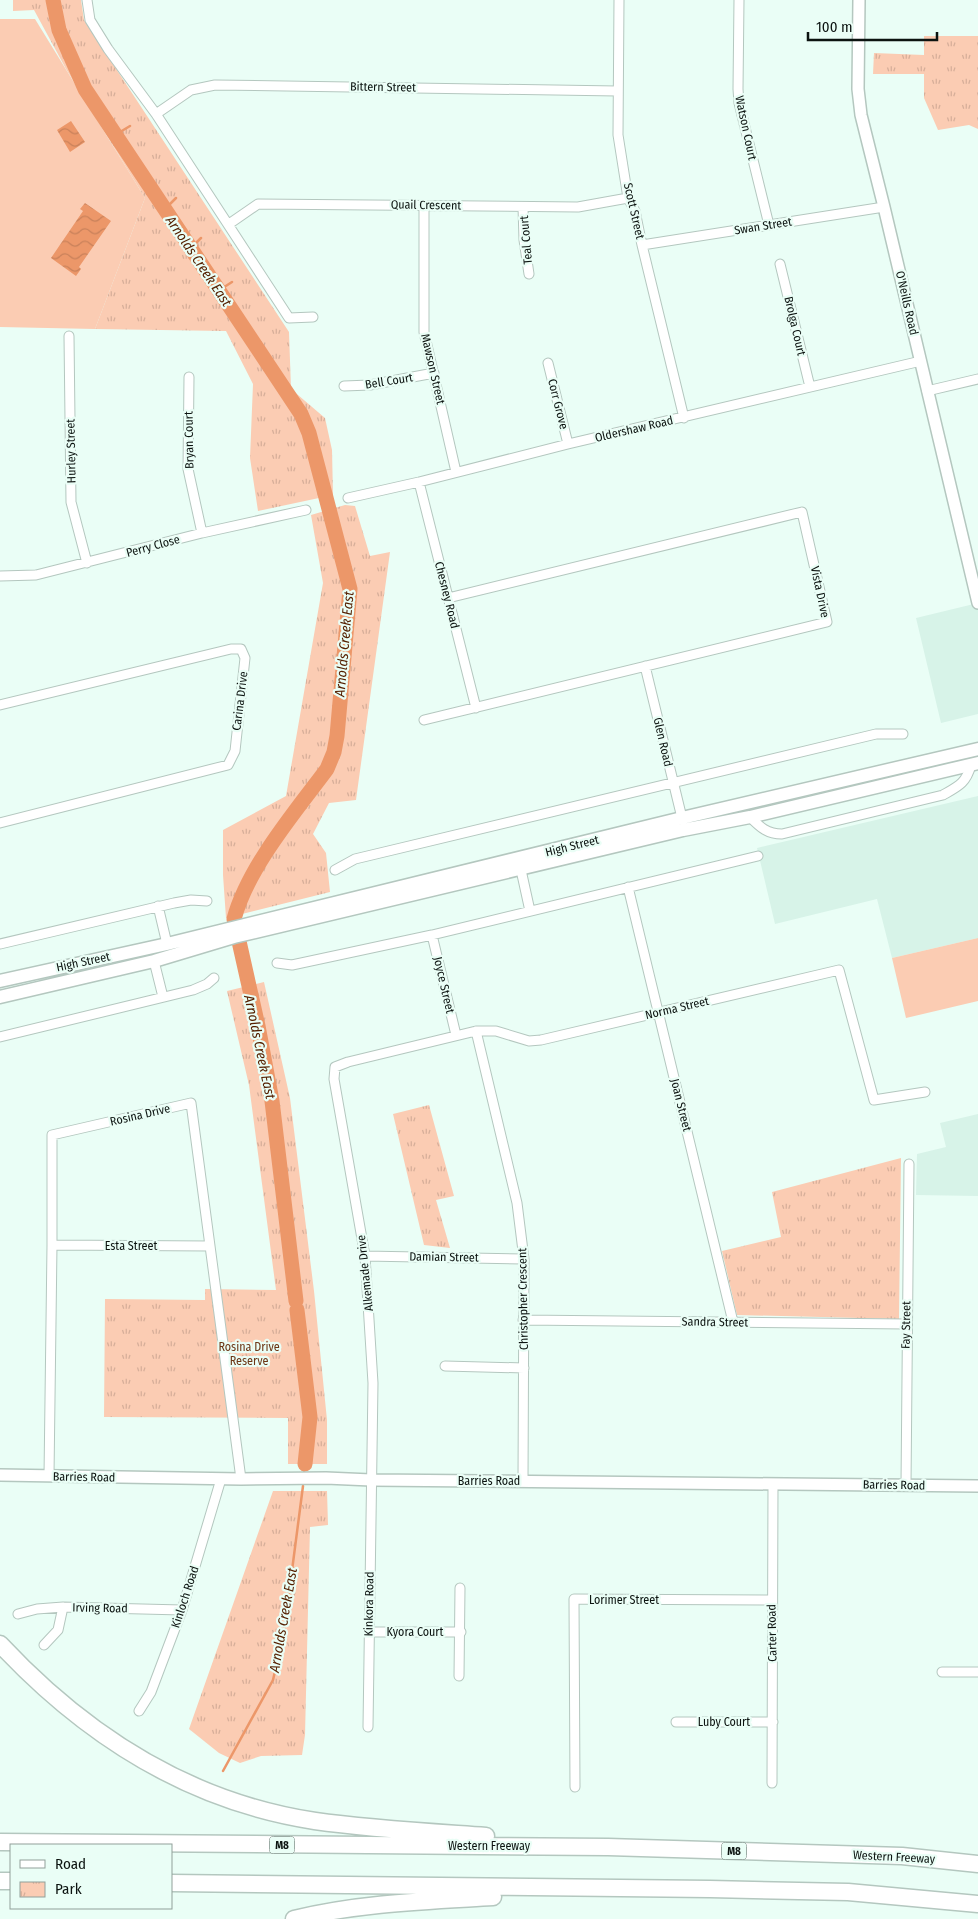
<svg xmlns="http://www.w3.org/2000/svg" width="978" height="1919" viewBox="0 0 978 1919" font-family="'Fira Sans Condensed',sans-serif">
<defs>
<pattern id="park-tufts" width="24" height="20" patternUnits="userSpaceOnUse" patternTransform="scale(1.25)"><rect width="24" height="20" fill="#fbccb3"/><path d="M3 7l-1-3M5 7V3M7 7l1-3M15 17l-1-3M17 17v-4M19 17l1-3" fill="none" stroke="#d6ae99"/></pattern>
<pattern id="water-waves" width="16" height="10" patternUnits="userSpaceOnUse" patternTransform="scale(1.25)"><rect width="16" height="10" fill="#ec9769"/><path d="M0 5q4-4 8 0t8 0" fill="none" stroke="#c9815a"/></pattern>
</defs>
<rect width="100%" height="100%" fill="#eafef6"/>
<path fill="#d7f3e8" d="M978 603V714L941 723 916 618Z
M978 796V938L892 958 877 899 775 924 757 848Z
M978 1114V1196L916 1195 917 1154 946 1147 940 1123Z"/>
<path fill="#fbccb3" d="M0 19H35L145 198 95 329 0 327Z
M978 938V1001L906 1018 892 958Z"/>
<path fill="url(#park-tufts)" d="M13 0H81L84 20 289 332 291 389 325 418 332 450 333 495 258 511 250 458 253 384 226 331 95 329 145 198 66 69 34 10 13 11Z
M924 36H978V129L969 125 938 130 924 98V74H873L874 53 924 55Z
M345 505 355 506 370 556 390 552 356 800 329 803 313 834 326 853 330 892 226 918 223 875V830L286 796 323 583 311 515Z
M264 982 290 1098 314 1291 327 1420V1464H288V1418L104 1417 105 1299 205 1300V1289L276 1290 249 1085 227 991Z
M429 1105 454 1196 436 1200 450 1248 424 1245 393 1114Z
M901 1158 899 1319 737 1315 722 1251 781 1237 772 1192Z
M273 1491H327L328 1525 310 1527 305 1735 302 1755 261 1756 240 1763 219 1753 189 1729Z"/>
<path fill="url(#water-waves)" d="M71 121 85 142 70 152 57 130Z
M85 203 111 221 79 267 81 269 76 276 51 258 83 211 80 209Z"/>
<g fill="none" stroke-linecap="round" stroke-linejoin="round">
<path stroke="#ec9769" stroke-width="2.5" d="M115 135 130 126
M147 194 157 199
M164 210 176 198
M190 249 201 238
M218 291 232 282
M304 1471 305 1464
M223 1771 273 1680 284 1632 303 1486"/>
<path stroke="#ec9769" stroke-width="15" d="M53 0 59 30 85 89 301 414 309 433 350 589 337 736 334 752 327 769C295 812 248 867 234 919L258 1026 272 1101 296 1301
M297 1310 310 1417 305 1464"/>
<defs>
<path id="minor" d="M87 0 90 20 108 49 156 114 289 318 313 317
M619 0 618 135 628 198 635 211 642 245 684 418
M739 0 738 89 739 103 769 225
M156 114 191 90 215 85 617 91
M424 205V332L456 472
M523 207 524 240 529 274
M229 224 258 204 578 207 628 198
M642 245 884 207
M780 264 810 387
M69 336 71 502 87 563
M548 363 568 444
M189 377 188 469 202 533
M344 386 370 385 434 373
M927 391 978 379
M419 482 476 708
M348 498 419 482 568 444 921 361
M0 576 36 575 202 533 306 510
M645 666 682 818
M0 705 231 649H241L245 658 235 751 228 765 0 823
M424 720 827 622 802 512 448 598
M750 817C760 827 767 834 782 834L943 795C959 786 966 783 971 765
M335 870 355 859 876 734H903
M521 870 530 911
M628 887 733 1322
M158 906 167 944
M432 935 456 1035
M0 944 174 903 191 900 207 901
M154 961 163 997
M277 963 292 965 432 935 758 856
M476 1031 517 1203 524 1259 523 1481
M0 1037 193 990 207 984 214 978
M52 1245 210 1246
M365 1256 524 1259
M523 1320 906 1324
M445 1366 524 1368
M49 1476 52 1245V1135L191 1103 241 1479
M906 1485 909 1164
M18 1614 37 1609 63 1607 182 1610
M369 1632H461
M44 1645 58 1630 63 1607
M942 1672H978
M459 1676 460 1588
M139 1711 151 1692 182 1610 221 1479
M676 1722H773
M368 1727 373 1383 365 1256 334 1079 335 1067 348 1062 476 1031H496L529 1041 541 1040 839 970 874 1100 925 1092
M772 1783 773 1484
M575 1787 574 1599 772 1600"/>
<path id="tertiary" d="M859 0 858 89 861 115 884 207 978 603
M0 1475 241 1479 326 1478 371 1480 978 1486"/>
<path id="secondary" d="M0 981 167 944 682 818 978 749
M0 997 154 961 234 937 683 830 750 817 978 763"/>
<path id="motorway" d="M0 1644C85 1735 190 1802 315 1821 372 1829 429 1832 486 1836
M0 1842 608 1847 902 1856 978 1864
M0 1881H11
M171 1883 710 1889 848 1892 978 1904
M294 1919C359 1903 426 1901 493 1897"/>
</defs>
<use href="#minor" stroke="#b4c7bf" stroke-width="11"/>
<use href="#tertiary" stroke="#b4c7bf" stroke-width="14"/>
<use href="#secondary" stroke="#b4c7bf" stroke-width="15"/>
<use href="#motorway" stroke="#b4c7bf" stroke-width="19"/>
<use href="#minor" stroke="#fff" stroke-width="9"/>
<use href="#tertiary" stroke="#fff" stroke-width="11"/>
<use href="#secondary" stroke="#fff" stroke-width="12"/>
<use href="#motorway" stroke="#fff" stroke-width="16"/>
</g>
<g text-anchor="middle" stroke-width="4.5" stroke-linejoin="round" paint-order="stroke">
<g fill="#eafef6" stroke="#4f5a55" stroke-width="1">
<rect x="269.5" y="1836.5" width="25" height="17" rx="4"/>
<rect x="721.5" y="1842.5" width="25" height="17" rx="4"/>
</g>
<g font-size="11" font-weight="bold" fill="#0c1310">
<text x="282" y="1849">M8</text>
<text x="734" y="1855">M8</text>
</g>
<g font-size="12" fill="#0c1310" stroke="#eafef6">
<text transform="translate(383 87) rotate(1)" y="4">Bittern Street</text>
<text transform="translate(746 128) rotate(78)" y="4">Watson Court</text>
<text transform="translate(426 205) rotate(1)" y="4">Quail Crescent</text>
<text transform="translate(634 211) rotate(77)" y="4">Scott Street</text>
<text transform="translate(763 226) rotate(-9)" y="4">Swan Street</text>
<text transform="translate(526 240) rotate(-95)" y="4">Teal Court</text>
<text transform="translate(907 303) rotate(77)" y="4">O'Neills Road</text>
<text transform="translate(795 326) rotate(77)" y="4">Brolga Court</text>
<text transform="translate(433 369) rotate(77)" y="4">Mawson Street</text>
<text transform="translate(389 381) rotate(-9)" y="4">Bell Court</text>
<text transform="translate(558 404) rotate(76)" y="4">Corr Grove</text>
<text transform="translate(634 429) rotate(-13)" y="4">Oldershaw Road</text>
<text transform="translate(189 440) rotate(-91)" y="4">Bryan Court</text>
<text transform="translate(71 451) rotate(-91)" y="4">Hurley Street</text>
<text transform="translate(153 546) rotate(-15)" y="4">Perry Close</text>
<text transform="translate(820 592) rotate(78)" y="4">Vista Drive</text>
<text transform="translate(447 595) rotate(76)" y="4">Chesney Road</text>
<text transform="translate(240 701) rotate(-83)" y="4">Carina Drive</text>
<text transform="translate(663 742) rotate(77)" y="4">Glen Road</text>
<text transform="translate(572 846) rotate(-14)" y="4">High Street</text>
<text transform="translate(83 962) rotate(-12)" y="4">High Street</text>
<text transform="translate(444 985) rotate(77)" y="4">Joyce Street</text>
<text transform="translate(677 1008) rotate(-13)" y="4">Norma Street</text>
<text transform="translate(681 1105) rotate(76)" y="4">Joan Street</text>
<text transform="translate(140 1115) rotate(-13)" y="4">Rosina Drive</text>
<text x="131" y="1250">Esta Street</text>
<text transform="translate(444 1257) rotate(1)" y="4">Damian Street</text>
<text transform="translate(365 1273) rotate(-96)" y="4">Alkemade Drive</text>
<text transform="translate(523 1299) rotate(-91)" y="4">Christopher Crescent</text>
<text transform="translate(715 1322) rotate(1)" y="4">Sandra Street</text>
<text transform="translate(906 1325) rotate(-89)" y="4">Fay Street</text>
<text transform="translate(84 1477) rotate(1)" y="4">Barries Road</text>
<text x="489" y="1485">Barries Road</text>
<text transform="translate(894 1485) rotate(1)" y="4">Barries Road</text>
<text transform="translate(185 1597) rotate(-72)" y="4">Kinloch Road</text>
<text x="624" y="1604">Lorimer Street</text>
<text transform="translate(369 1604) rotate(-89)" y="4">Kinkora Road</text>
<text transform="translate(100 1608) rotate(1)" y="4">Irving Road</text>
<text x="415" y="1636">Kyora Court</text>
<text transform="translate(772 1633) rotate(-91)" y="4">Carter Road</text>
<text x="724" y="1726">Luby Court</text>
<text x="489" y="1850">Western Freeway</text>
<text transform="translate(894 1857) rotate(3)" y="4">Western Freeway</text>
</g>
<g font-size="12" fill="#6c3615" stroke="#eafef6">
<text x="249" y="1351">Rosina Drive<tspan x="249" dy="14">Reserve</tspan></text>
</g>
<g font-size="14" font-style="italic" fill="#552000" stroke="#eafef6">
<text transform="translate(199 261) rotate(56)" y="5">Arnolds Creek East</text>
<text transform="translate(344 644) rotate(-85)" y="5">Arnolds Creek East</text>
<text transform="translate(260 1047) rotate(78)" y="5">Arnolds Creek East</text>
<text transform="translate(283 1620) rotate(-80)" y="5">Arnolds Creek East</text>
</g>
</g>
<rect x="10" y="1844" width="162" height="65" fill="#eafef6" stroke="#91a09a"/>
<rect x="20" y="1860" width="25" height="8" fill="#ffffff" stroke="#91a09a"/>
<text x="55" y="1869" font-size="15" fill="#0c1310">Road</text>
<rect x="20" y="1882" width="25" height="15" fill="url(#park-tufts)" stroke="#91a09a"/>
<text x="55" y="1894" font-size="15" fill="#0c1310">Park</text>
<path d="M808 32v8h129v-8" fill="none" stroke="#0c1310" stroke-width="2.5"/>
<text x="816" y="32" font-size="15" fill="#0c1310" stroke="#eafef6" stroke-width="4" paint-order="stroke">100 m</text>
</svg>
